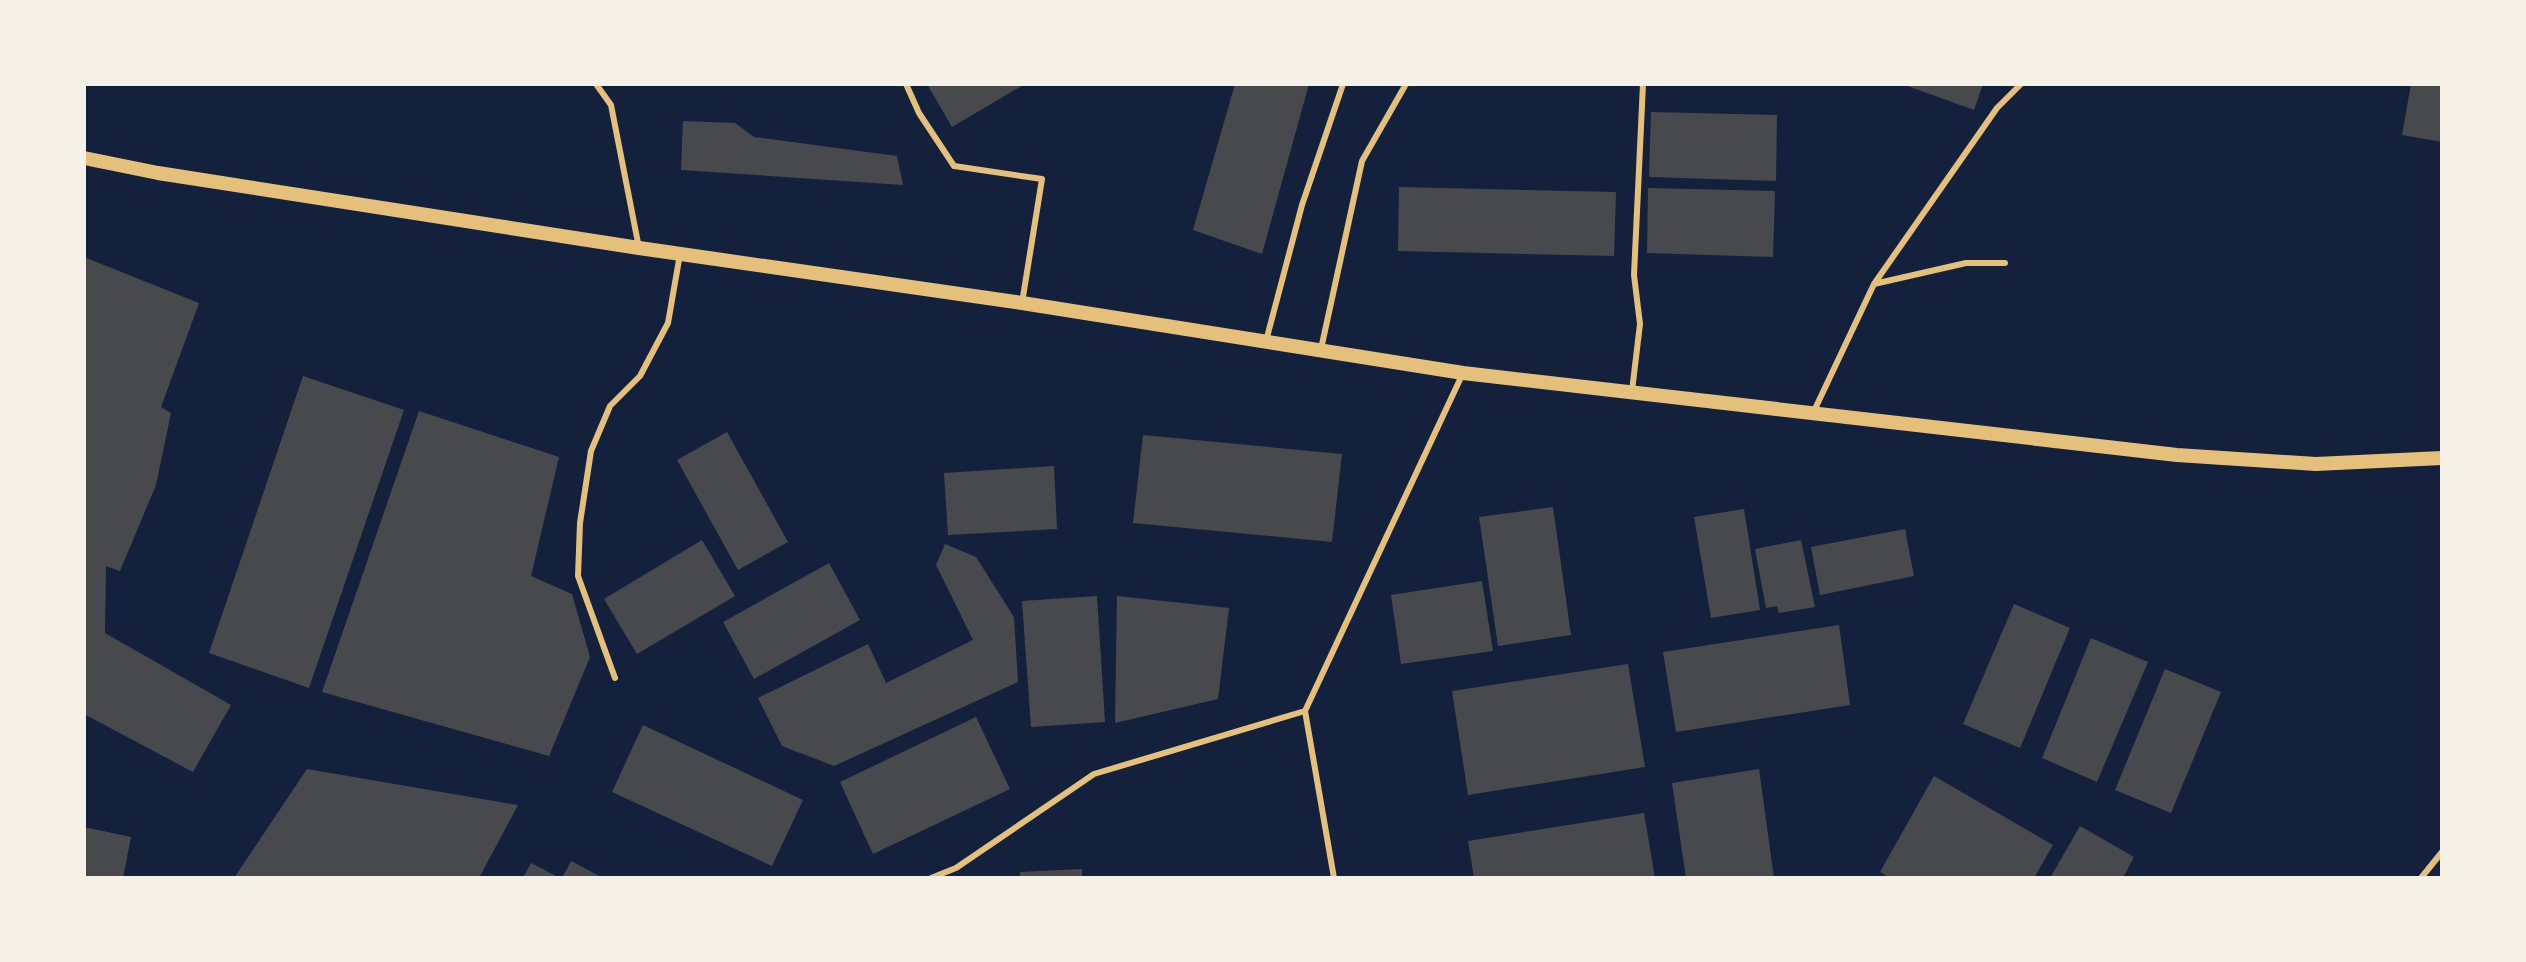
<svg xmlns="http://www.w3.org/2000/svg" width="2526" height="962" viewBox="0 0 2526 962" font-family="Jost,sans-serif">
<rect width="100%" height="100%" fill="#14213d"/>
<path fill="#48494c" d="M927 84H1025L952 127Z
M1235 84H1309L1262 254 1193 230Z
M1902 84H1983L1974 110Z
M2411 84H2442V142L2402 135Z
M1651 112 1777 115 1776 181 1649 177Z
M683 121 735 123 754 137 897 156 903 185 681 170Z
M1399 187 1616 192 1614 256 1398 251Z
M1648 188 1775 191 1773 257 1647 253Z
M84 257 199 303 161 407 171 413 156 485 120 571 106 566 105 633 231 705 193 772 84 714Z
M303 376 404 410 309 688 209 653Z
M419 411 559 457 531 576 572 594 590 657 549 756 322 692Z
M727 432 788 542 738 570 677 460Z
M1143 435 1342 454 1332 542 1133 523Z
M1054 466 1057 529 948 535 944 473Z
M1553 507 1571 635 1498 646 1479 517Z
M1744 509 1760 610 1711 618 1694 517Z
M1905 529 1914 576 1820 595 1811 547Z
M702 540 735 596 637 654 604 599Z
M1801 540 1815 607 1779 613 1777 606 1766 608 1755 549Z
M945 544 976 557 1014 617 1018 682 834 766 782 746 758 698 868 644 886 683 973 640 936 565Z
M829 563 860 620 754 679 723 622Z
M1482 581 1493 651 1401 664 1391 595Z
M1097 596 1105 722 1031 727 1022 601Z
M1117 596 1229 608 1218 699 1115 723Z
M2014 604 2070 628 2020 748 1963 724Z
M1839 625 1850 705 1676 732 1663 652Z
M2091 638 2148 662 2097 782 2042 758Z
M1628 664 1645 767 1468 795 1452 691Z
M2165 669 2221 692 2171 813 2115 790Z
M976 717 1010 789 873 854 840 782Z
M643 725 803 800 772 866 612 792Z
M307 769 518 805 479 878H234Z
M1759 769 1774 878H1686L1672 783Z
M1934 776 2053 845 2034 878H1890L1880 872Z
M1644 813 1655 878H1474L1468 841Z
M2080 826 2134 857 2123 878H2050Z
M84 827 131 837 123 878H84Z
M571 861 603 878H562Z
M531 863 560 878H523Z
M1082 869V878H1020V872Z"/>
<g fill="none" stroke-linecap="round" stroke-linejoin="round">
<path stroke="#e5c07b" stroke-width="6" d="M596 84 611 105 639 248
M906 84 919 113 954 166 1042 179 1022 303
M1874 284 1966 263H2005
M1266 341 1302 205 1343 84
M1321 349 1362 161 1406 84
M1632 391 1640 324 1634 275 1643 84
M1814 411 1874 284 1997 108 2021 84
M615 678 578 576 580 523 591 451 610 406 640 376 668 323 680 254
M1305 711 1334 878
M931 878 956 868 1094 774 1305 711 1463 373
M2421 878 2442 852"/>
<path stroke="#e5c07b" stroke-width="14" d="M84 158 158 173 639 248 1022 303 1463 373 2177 455 2316 464 2442 458"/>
</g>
<rect width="2526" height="962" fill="none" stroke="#f6f1e7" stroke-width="172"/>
</svg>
